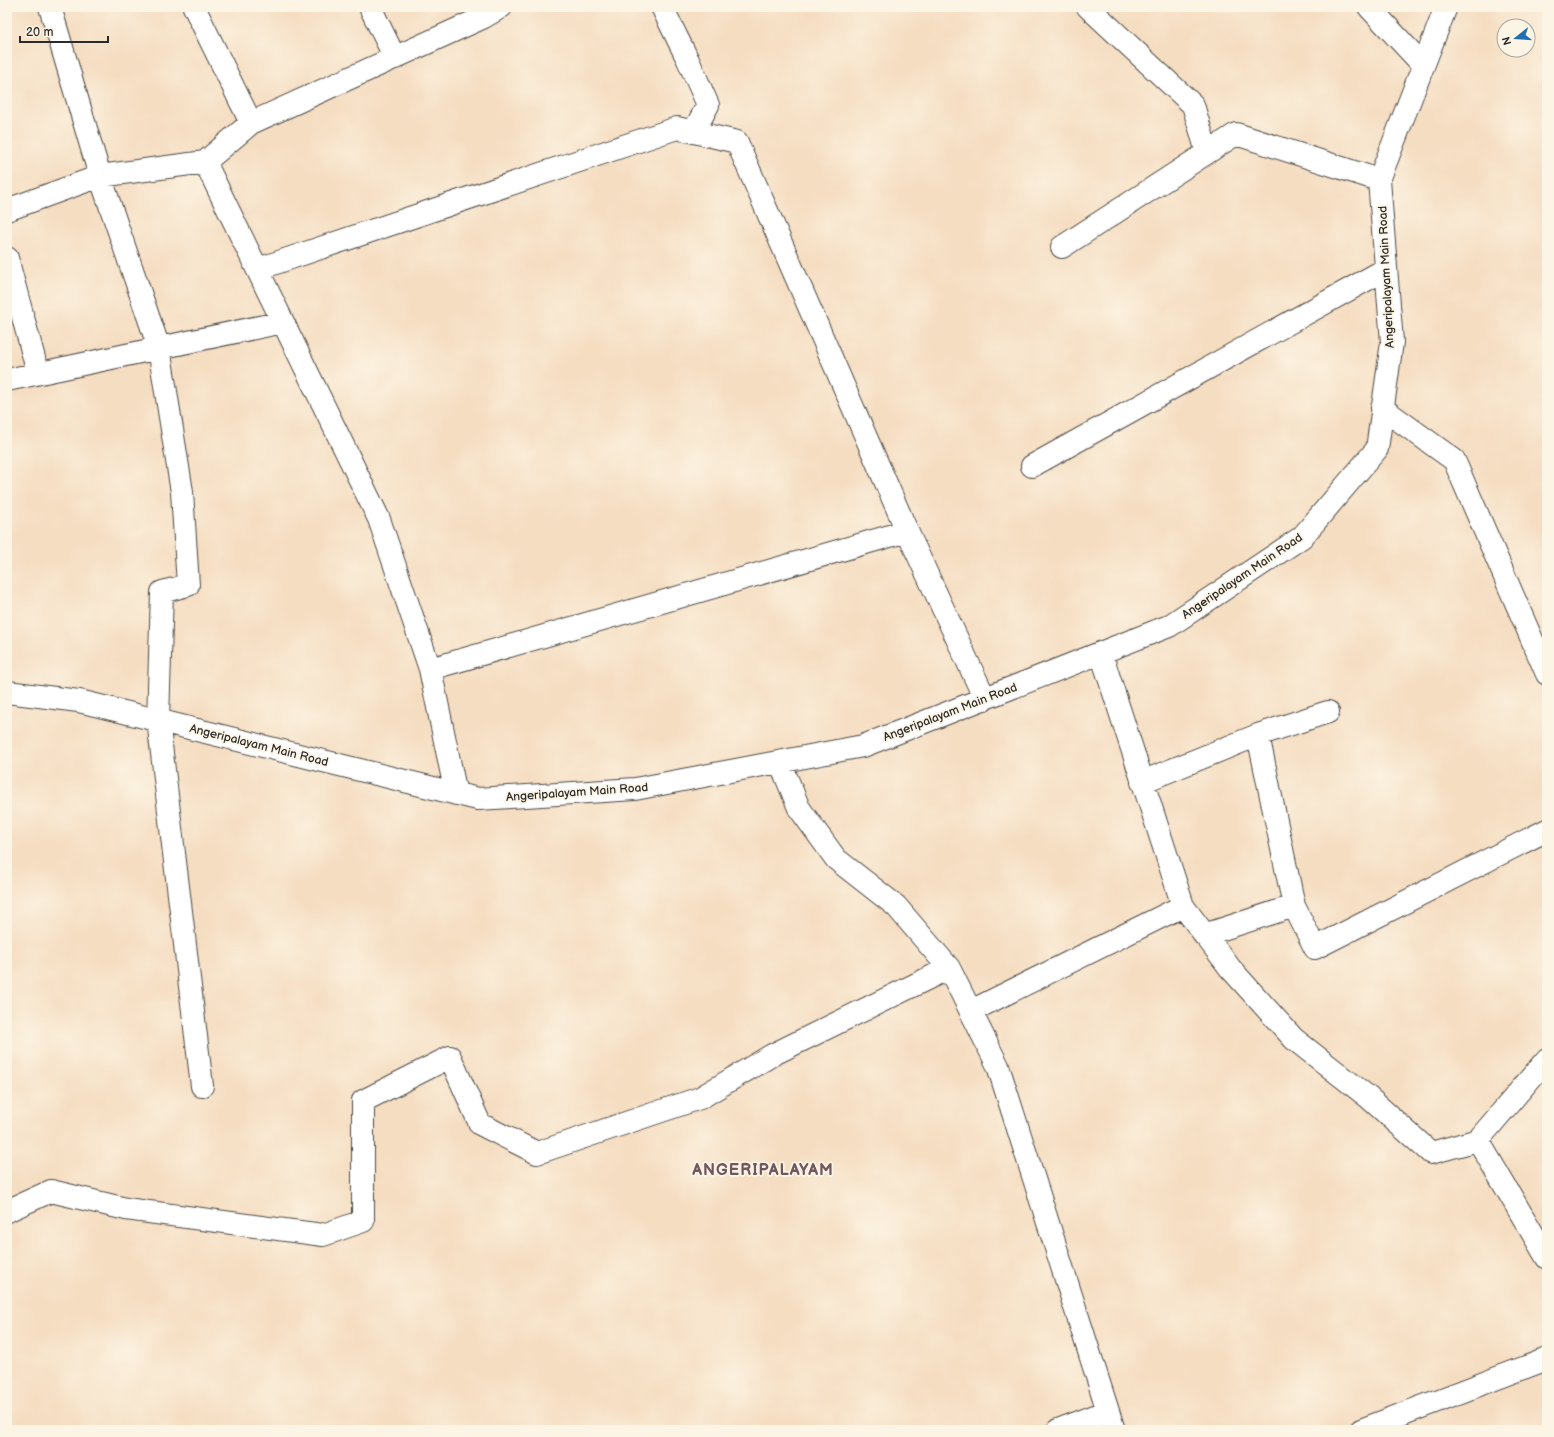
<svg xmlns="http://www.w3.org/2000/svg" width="1554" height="1437" viewBox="0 0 1554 1437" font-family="'Balsamiq Sans',sans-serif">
<rect width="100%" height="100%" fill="#fcf5e5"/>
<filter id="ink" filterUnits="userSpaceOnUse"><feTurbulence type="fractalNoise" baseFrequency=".025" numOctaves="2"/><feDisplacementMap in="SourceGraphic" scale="8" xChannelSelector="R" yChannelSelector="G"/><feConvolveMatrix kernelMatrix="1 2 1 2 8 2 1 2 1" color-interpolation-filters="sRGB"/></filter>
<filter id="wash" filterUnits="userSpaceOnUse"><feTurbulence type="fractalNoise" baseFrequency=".012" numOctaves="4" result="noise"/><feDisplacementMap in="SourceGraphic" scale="16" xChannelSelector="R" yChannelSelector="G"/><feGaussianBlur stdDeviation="0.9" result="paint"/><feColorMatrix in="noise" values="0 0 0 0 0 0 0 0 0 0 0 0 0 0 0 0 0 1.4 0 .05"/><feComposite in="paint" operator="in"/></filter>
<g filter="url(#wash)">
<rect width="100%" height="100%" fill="#f5ddc1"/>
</g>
<g filter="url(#ink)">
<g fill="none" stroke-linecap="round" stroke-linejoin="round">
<defs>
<path id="minor" d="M50 7 100 176 159 348 182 492 188 585 162 592 158 720 202 1086
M194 7 251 123
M370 7 395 58
M662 7 688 60 708 105 694 131
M1088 7 1193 105 1207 152
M1369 7 1423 65
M205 162 251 123 484 17 501 7
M7 210 100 176 205 162 379 519 430 669 456 794
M1062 247 1236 134 1379 180
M7 258 38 373
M258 269 677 128 737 142 907 531 985 699
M7 380 283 322
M1382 408 1454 460 1547 674
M1032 466 1386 269
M1101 653 1183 906 1230 968 1294 1039 1368 1097 1431 1153 1478 1140
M430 669 907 531
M7 692 79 701 478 799 635 789 863 746 1169 626 1302 537 1377 449 1392 342 1379 180 1446 7
M1258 735 1294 906
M780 762 799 808 836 859 896 906 949 968 998 1066 1114 1430
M1142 782 1258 735 1328 712
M1204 935 1294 906 1315 948 1547 830
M971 1011 1183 906
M1547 1059 1478 1140 1547 1258
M7 1211 51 1191 126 1209 323 1235 363 1221V1101L450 1057 480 1124 537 1153 700 1098 772 1055 949 968
M1058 1430 1108 1411
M1361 1430 1547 1359"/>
</defs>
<use href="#minor" stroke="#494642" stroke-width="24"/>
<use href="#minor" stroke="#fff" stroke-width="22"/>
</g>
</g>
<g text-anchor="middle" stroke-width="3.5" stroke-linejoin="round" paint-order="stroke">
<g font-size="12" fill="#2b2b2b" stroke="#fcf5e5">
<text transform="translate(1386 277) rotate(-93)" y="4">Angeripalayam Main Road</text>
<text transform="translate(1242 576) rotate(-34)" y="4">Angeripalayam Main Road</text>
<text transform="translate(950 712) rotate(-21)" y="4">Angeripalayam Main Road</text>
<text transform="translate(259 745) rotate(14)" y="4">Angeripalayam Main Road</text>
<text transform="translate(577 792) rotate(-4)" y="4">Angeripalayam Main Road</text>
</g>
<g font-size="16" font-weight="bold" letter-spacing="1" fill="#715760" stroke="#fcf5e5">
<text x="763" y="1175">ANGERIPALAYAM</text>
</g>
</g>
<rect width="1554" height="1437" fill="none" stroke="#fcf5e5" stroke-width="24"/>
<g transform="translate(1516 38) rotate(253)"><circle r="19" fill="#fcf5e5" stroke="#a8a49b"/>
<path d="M0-3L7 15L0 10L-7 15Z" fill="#1f6fb2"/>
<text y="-6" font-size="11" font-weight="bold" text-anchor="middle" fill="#2b2b2b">N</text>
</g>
<path d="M20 36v6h88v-6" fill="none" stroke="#2b2b2b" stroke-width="2"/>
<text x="26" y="36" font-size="12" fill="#2b2b2b" stroke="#fcf5e5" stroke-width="3" paint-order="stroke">20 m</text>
</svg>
